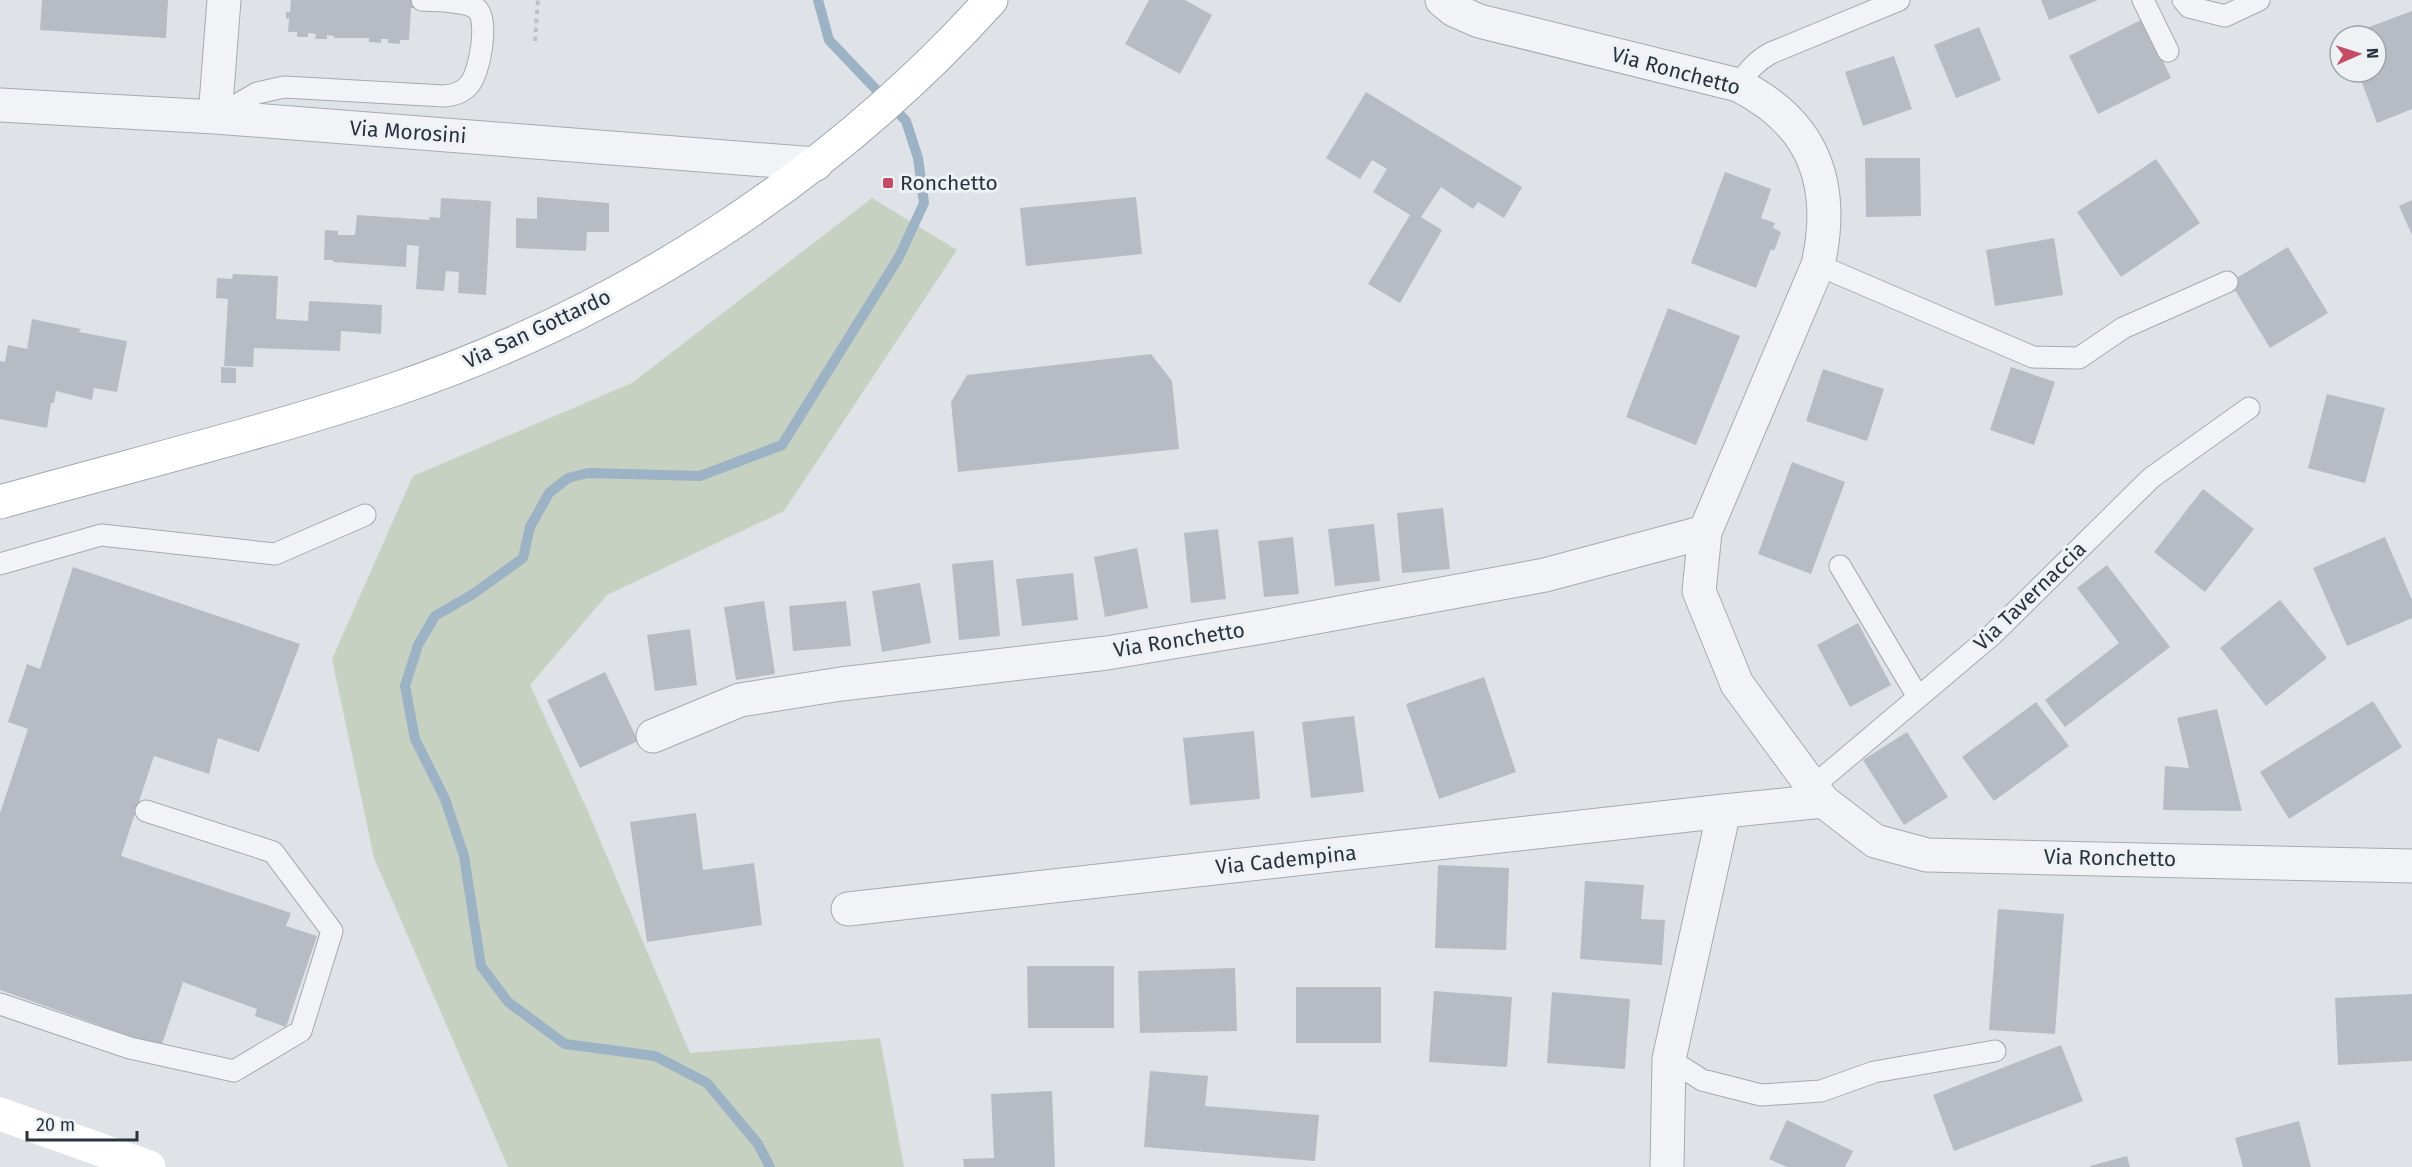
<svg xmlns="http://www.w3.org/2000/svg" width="2412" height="1167" viewBox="0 0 2412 1167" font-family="'Fira Sans',sans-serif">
<rect width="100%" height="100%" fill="#dfe3e7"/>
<path fill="#c6d1c1" d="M872 198 957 250 784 511 607 595 530 685 586 807 690 1053 880 1038 904 1167H508L374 858 332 659 413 476 632 383Z"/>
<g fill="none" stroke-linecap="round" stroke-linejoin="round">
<path stroke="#9cb2c5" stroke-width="10" d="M770 1167 758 1144 707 1083 655 1056 565 1044 508 1002 481 966 464 856 445 799 415 739 405 686 418 645 435 616 473 594 523 558 530 527 549 493 568 478 588 473 700 476 782 445 899 257 924 203 918 158 906 121 829 40 818 0"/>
</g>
<path fill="#b7bcc4" d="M42 0H168L166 38 40 30Z
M291 0H416L415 8H411L409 40H400V44L388 43V39H381V43L369 42V38H334V36L327 35V39H315L316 34 308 33V37H297V32H288L289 18 286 19V12H290Z
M1149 0H1185L1212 15 1180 74 1125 44Z
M2041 0H2098L2049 20Z
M2412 11V109L2377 123 2358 72H2376V36H2345Z
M2143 19 2171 78 2098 114 2069 56Z
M1979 27 2001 80 1956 98 1934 45Z
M1894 56 1912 109 1863 126 1845 72Z
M1366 92 1522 187 1504 218 1478 202 1473 209 1441 187 1421 217 1442 230 1400 303 1368 284 1410 215 1373 192 1387 169 1372 160 1360 179 1326 158Z
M1865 158H1920L1921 216 1866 217Z
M2156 159 2200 223 2121 277 2077 212Z
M1725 172 1771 189 1761 218 1775 223 1773 228 1781 232 1774 251 1771 249 1756 288 1691 263Z
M537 197 609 203V232H587L586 251 516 248V218L537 219Z
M1136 197 1142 254 1026 266 1020 208Z
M441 198 491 201 486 295 458 293 459 272 446 271 444 291 416 289 419 246 407 245 406 267 333 262V260H324L325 230 338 231V235H355L357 215 430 220 429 217 440 218Z
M2412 200V235L2399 206Z
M2054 238 2063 295 1995 306 1986 250Z
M2288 247 2328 313 2270 348 2230 282Z
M233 274 278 276 276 319 308 321 309 301 382 305 381 334 341 331 340 351 254 348 253 367 224 366 228 299 216 298 217 278 232 279Z
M1668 308 1740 336 1696 445 1626 417Z
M32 319 81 329 79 332 127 341 117 392 94 388 92 400 56 391 54 403H51L47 428 0 419V361L5 362 8 345 27 349Z
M1151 354 1172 381 1179 449 958 472 951 402 967 375Z
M221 367 236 368V383H221Z
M2011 367 2055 382 2034 445 1990 430Z
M1823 369 1884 389 1867 441 1806 421Z
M2327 394 2385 408 2365 483 2308 468Z
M1792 462 1845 482 1811 574 1758 554Z
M2203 489 2254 529 2205 592 2154 552Z
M1443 508 1450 569 1402 573 1397 513Z
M1374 524 1380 581 1335 586 1328 529Z
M1218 529 1226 599 1191 603 1184 533Z
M1293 537 1299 594 1264 597 1258 541Z
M2385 537 2412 600V618L2347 646 2313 568Z
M1137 548 1148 608 1105 617 1094 557Z
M993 560 1000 636 959 640 952 564Z
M2107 565 2170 647 2065 727 2045 700 2119 643 2077 588Z
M73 567 300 644 259 752 218 738 209 774 154 756 121 856 291 913 286 926 317 936 286 1027 255 1016 257 1009 183 982 161 1047 0 990V813L28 729 8 722 27 664 40 669Z
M1073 573 1078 620 1022 626 1016 579Z
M920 583 931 643 882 652 872 591Z
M2280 600 2327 658 2266 706 2220 648Z
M764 601 775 674 736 680 724 607Z
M846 601 851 646 793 651 789 606Z
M1858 623 1891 685 1850 707 1817 645Z
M690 629 697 685 655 691 647 635Z
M605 672 638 741 580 768 547 700Z
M1484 677 1516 772 1439 799 1406 704Z
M2373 701 2402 747 2289 819 2260 772Z
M2036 702 2069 746 1994 801 1962 757Z
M2217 709 2242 811 2163 810 2165 766 2189 768 2177 718Z
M1354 716 1364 792 1311 798 1302 722Z
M1254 731 1260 799 1190 805 1183 738Z
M1907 732 1948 797 1904 825 1863 760Z
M696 813 703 870 754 863 762 925 647 942 630 822Z
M1438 865 1509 868 1506 950 1435 948Z
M1585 881 1644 885 1641 919 1665 920 1662 965 1580 959Z
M1998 909 2064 914 2055 1034 1989 1030Z
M1027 966H1114V1028H1028Z
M1235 968 1237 1031 1140 1033 1138 971Z
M1296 987H1381V1043H1296Z
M1434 991 1512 997 1507 1067 1429 1062Z
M1552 992 1630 999 1625 1069 1547 1063Z
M2412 994V1061L2338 1065 2335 998Z
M2061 1045 2083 1101 1954 1151 1933 1095Z
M1150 1071 1208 1076 1205 1106 1319 1115 1315 1161 1144 1147Z
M1052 1091 1055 1167H964L963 1159 994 1158 991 1094Z
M1787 1120 1853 1151 1845 1167H1787L1769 1159Z
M2299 1121 2311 1167H2243L2235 1138Z
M2127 1156 2130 1167H2090V1166Z"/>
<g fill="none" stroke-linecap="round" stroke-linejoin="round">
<defs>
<path id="lane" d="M2143 0 2168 51
M2183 0 2189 7 2225 16 2259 0
M1738 85C1748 71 1756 61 1771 53L1899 0
M218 116 257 93 284 87 444 96C454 95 462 93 469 85 480 73 489 21 477 9 465 0 438 1 422 0
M1818 265 2033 357 2079 358 2123 328 2227 282
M0 564 101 535 275 554 365 515
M1840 566 1918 697
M1812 787 1992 635 2151 478 2249 408
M0 1004 130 1048 234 1071 301 1031 332 931 273 852 146 811
M1669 1059 1702 1080 1761 1095 1821 1091 1874 1072 1995 1051"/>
<path id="street" d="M1442 0 1454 10 1479 21 1738 85C1814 123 1836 184 1818 265L1705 532 1699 591 1737 684 1823 801 1875 841 1927 855 2412 866
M0 105 215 117 816 164
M215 117 224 0
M653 736 740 700 841 684 1107 653 1268 626 1545 575 1705 532
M848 909 1724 811
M1667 1167 1669 1059 1724 811 1823 801"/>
<path id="primary" d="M0 502C131 465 264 433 393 390 621 313 830 178 991 0"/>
</defs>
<use href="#lane" stroke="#a5aab1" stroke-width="23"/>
<use href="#street" stroke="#a5aab1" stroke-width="35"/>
<use href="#primary" stroke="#9fa8b2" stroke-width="35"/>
<path stroke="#bec1c6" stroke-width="4" stroke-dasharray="4.5 4.5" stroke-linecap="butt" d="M535 41 538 0"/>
<use href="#lane" stroke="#f2f3f6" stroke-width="21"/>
<use href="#street" stroke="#f2f3f6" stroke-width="33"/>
<path stroke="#fff" stroke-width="33" d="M0 1114 149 1167"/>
<use href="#primary" stroke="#fff" stroke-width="33"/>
</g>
<rect fill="#c54c64" stroke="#eef2f5" stroke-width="2" x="882" y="177" width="12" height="12" rx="3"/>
<g text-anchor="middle" stroke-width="6" stroke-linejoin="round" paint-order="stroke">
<g font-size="21" fill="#29323d" stroke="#eef2f5">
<text transform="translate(1676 71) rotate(15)" y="7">Via Ronchetto</text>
<text transform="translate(408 132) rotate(4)" y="7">Via Morosini</text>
<text transform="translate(537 329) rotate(-25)" y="7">Via San Gottardo</text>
<text transform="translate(2030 596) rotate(-44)" y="7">Via Tavernaccia</text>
<text transform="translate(1179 640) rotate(-9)" y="7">Via Ronchetto</text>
<text transform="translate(2110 858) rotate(1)" y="7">Via Ronchetto</text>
<text transform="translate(1286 860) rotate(-6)" y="7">Via Cadempina</text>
</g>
<g font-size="21" fill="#29323d" stroke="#eef2f5" text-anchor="start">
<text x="900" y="190">Ronchetto</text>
</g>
</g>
<g transform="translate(2358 54) rotate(87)"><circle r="28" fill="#eef2f5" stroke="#9fa5ab" stroke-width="1.5"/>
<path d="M0-4.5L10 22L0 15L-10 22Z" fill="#c54c64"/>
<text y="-9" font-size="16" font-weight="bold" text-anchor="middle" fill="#29323d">N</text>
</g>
<path d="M27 1131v9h110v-9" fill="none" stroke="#29323d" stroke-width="3"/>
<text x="36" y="1131" font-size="18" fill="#29323d" stroke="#eef2f5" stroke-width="4.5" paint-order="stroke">20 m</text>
</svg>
